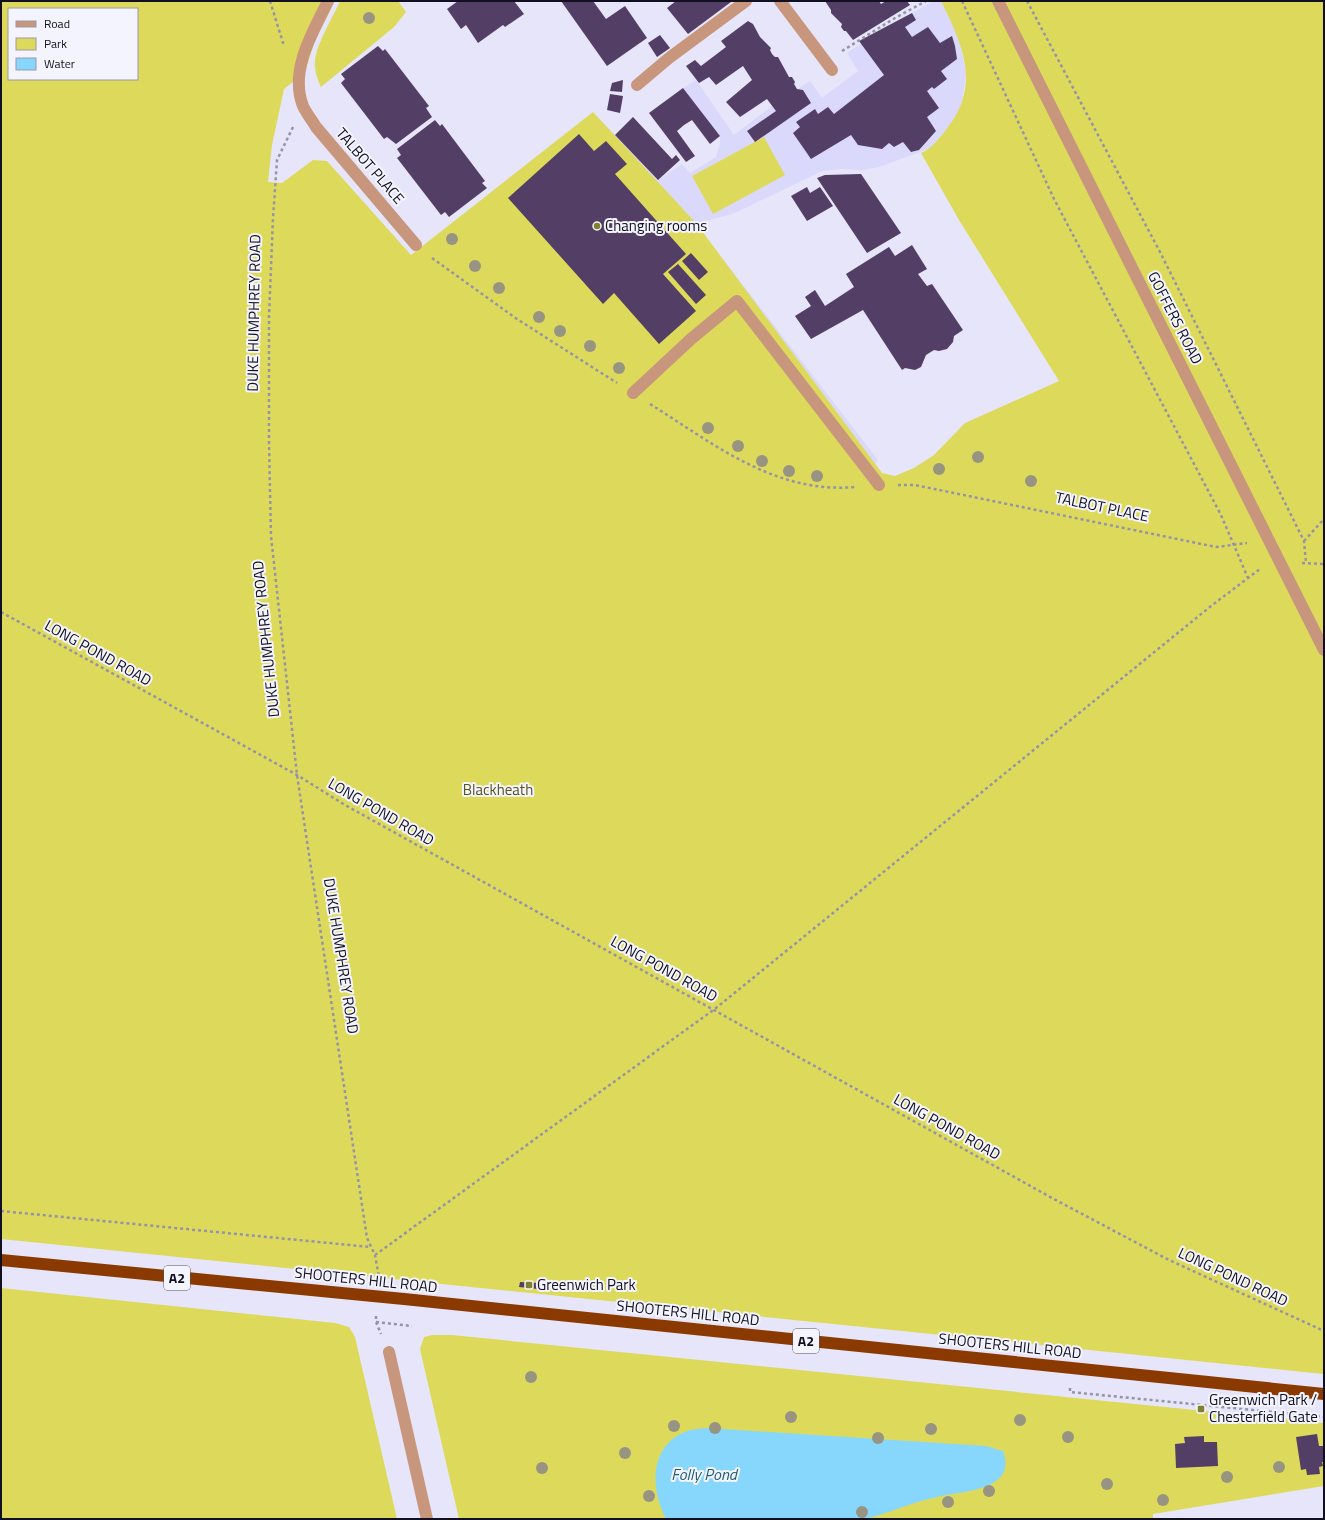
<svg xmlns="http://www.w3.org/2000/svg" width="1325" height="1520" viewBox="0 0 1325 1520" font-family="'Titillium Web',sans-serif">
<rect width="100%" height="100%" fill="#e6e5f9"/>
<path fill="#dad9fb" d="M934 1H941L959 38 966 73 963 98 959 110 950 125 931 148 879 167 863 170 842 169 822 171 735 213 696 224 878 460 865 478 593 112 658 180 682 164 690 173 716 157 720 144V136L683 88 696 80 734 135 772 106 810 81 822 98 858 71 847 53 886 27Z"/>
<path fill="#ddda5b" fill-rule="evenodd" d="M1 1H335L314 43 305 72 284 89 272 145 268 182 282 183 313 160 327 161 411 255 593 112 696 223 882 473 895 476 914 468 934 455 965 423 1059 381 959 220 921 153C932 148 938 140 945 131 982 86 963 46 941 1H1324V1374L1 1239ZM9 9H137V79H9Z
M340 1H398L406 12 394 27 321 87C317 79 314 69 315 60 317 43 333 17 340 1Z
M764 137 785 175 713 214 692 176Z
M1 1288 335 1323 349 1327 355 1337 397 1519H1Z
M432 1335H452L1324 1423V1486L1153 1514V1519H459L420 1349 424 1337Z"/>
<path fill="#86d7fb" d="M707 1428 986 1446 1003 1451C1018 1491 962 1491 937 1497 916 1501 894 1511 873 1517L862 1519H666C645 1479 654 1429 707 1428Z"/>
<path fill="#533f65" d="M458 1H514L524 14 505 27 503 25 478 43 466 25 461 29 447 9Z
M561 1H593L606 19 625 6 647 38 607 66Z
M676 1H730L731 2 688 34 667 8Z
M825 1H879L881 4 886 1H907L910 5 853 40 846 31H844L841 27 842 24 831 13V10Z
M912 13 916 20 905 27 912 37 928 27 940 43 952 36 955 46 957 59 941 71 947 79 934 89 932 87 927 91 939 108 927 117 936 131 919 150 911 152 903 142 894 147 889 143 882 149 858 145 851 135 811 159 793 133 800 127 796 122 815 109 818 114 828 107 834 114 884 75 859 41Z
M748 21 753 24 760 37 771 48 770 50 772 54 775 57H778L789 77H792L795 82 794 84 797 89 803 90 811 103 755 142 747 131 776 111 767 99 740 117 726 102 752 80 743 66 716 85 709 77 699 83 686 66 695 60 701 66 726 47 721 41Z
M660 35 670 48 657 57 648 43Z
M378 46 383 51 385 49 429 106 426 108 432 117 396 144 387 137 384 139 341 83 345 79 341 74Z
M623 80 622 92 610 91 612 83Z
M683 88 720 136 710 144 692 120 684 125 677 131 695 156 686 162 649 113Z
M610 94 623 96 620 113 607 110Z
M633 117 672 159 676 155 680 160 658 180 615 135Z
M435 120 440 126 442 124 463 152 485 181 482 183 487 188 449 217 445 212 441 215 397 158 401 155 397 149Z
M579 134 594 151 606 141 627 164 615 174 686 254 663 274 696 311 659 344 614 293 603 304 508 198Z
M861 174 901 233 867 253 817 178 825 175Z
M807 187 810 193 820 187 833 206 807 221 791 196Z
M912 245 927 269 918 274 927 286 932 284 963 330 954 336 953 342 947 349 939 351 934 350 926 355 921 367 915 370 905 368 902 370 863 310 811 339 795 316 811 306 805 297 815 290 825 306 854 287 846 274 889 247 895 256Z
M691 253 708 272 699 280 682 261Z
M678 264 706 295 696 304 668 272Z
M520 1282 539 1283 538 1289 519 1287Z
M1317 1434 1319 1446H1324V1462H1322L1323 1466 1319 1467 1320 1474 1307 1475 1306 1469 1301 1470 1296 1437Z
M1204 1436V1442H1217L1218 1466 1176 1468 1175 1444 1185 1443 1184 1437Z"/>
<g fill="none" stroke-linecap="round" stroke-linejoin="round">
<path stroke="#9594a7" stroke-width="2.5" stroke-dasharray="3 3" stroke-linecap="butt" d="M270 1 284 46
M962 1 1054 199 1221 515 1248 578
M1027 1 1160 252 1304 541 1306 563
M842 51 895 18 926 1
M293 127 277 160 273 218 269 317V444L271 536 297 775 367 1238 375 1255 379 1277
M432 258 517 319 617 383
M650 404C714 444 775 494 855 487
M898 485H915L1216 547 1247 543
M1304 541 1324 519
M1302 563 1324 564
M1 612 297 775 345 805 1052 1198 1169 1260 1324 1331
M1 1211 370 1247
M375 1255 716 1008 1211 606 1260 569
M376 1316V1322L381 1334
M376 1322 412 1326
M1070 1388V1392L1324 1417"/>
<path stroke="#c8967d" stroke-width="12" d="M328 1C313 32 289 70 303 106 306 113 312 120 316 127L416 245
M780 1 832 70
M998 1 1324 650
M637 85 669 58 746 1
M633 393 691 339 737 301 879 485
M389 1352 427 1519"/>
<path stroke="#8a3a00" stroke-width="12" d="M1 1260 404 1299 1324 1394"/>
</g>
<g fill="#979581">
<circle cx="369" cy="18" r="6"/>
<circle cx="452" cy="239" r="6"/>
<circle cx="475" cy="266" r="6"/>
<circle cx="499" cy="288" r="6"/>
<circle cx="539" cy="317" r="6"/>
<circle cx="560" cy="331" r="6"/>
<circle cx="590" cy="346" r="6"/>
<circle cx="619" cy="368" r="6"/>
<circle cx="708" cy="428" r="6"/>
<circle cx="738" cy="446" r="6"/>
<circle cx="978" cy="457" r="6"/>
<circle cx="762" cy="461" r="6"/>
<circle cx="939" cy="469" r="6"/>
<circle cx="789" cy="471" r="6"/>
<circle cx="817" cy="476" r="6"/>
<circle cx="1031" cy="481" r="6"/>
<circle cx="531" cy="1377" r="6"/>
<circle cx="791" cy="1417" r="6"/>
<circle cx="1020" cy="1420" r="6"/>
<circle cx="674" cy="1426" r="6"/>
<circle cx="715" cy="1428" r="6"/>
<circle cx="931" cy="1429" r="6"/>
<circle cx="1068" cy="1437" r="6"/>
<circle cx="878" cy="1438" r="6"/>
<circle cx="625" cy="1453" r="6"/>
<circle cx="1279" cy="1467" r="6"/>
<circle cx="542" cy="1468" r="6"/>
<circle cx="1227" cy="1477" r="6"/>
<circle cx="1107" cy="1484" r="6"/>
<circle cx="989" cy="1491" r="6"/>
<circle cx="649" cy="1496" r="6"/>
<circle cx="1163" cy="1500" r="6"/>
<circle cx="948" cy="1502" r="6"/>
<circle cx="862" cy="1512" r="6"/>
</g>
<g fill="#838129" stroke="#f4f4fe" stroke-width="1.5">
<circle cx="597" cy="226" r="4"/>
<rect x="525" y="1281" width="8" height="8" rx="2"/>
<rect x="1197" y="1405" width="8" height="8" rx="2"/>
</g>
<g text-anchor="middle" stroke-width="4" stroke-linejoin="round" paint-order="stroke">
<g fill="#f4f4fe" stroke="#555463" stroke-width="1">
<rect x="164" y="1266" width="26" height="24" rx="3"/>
<rect x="793" y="1329" width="26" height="24" rx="3"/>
</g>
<g font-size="14" font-weight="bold" fill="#110f20">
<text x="177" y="1283">A2</text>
<text x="806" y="1346">A2</text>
</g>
<g font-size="15" fill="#110f20" stroke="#f4f4fe">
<text transform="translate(370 166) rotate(49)" y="5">TALBOT PLACE</text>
<text transform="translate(254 313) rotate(-89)" y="5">DUKE HUMPHREY ROAD</text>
<text transform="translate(1175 318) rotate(63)" y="5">GOFFERS ROAD</text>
<text transform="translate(1102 507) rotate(12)" y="5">TALBOT PLACE</text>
<text transform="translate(266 639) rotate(-96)" y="5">DUKE HUMPHREY ROAD</text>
<text transform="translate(98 653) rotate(29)" y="5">LONG POND ROAD</text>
<text transform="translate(381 812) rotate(30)" y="5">LONG POND ROAD</text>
<text transform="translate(341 956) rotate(81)" y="5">DUKE HUMPHREY ROAD</text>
<text transform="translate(664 969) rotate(29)" y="5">LONG POND ROAD</text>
<text transform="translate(947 1127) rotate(29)" y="5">LONG POND ROAD</text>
<text transform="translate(1233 1277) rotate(25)" y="5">LONG POND ROAD</text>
<text transform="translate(366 1280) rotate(6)" y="5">SHOOTERS HILL ROAD</text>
<text transform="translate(688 1313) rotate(6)" y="5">SHOOTERS HILL ROAD</text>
<text transform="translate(1010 1346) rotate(6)" y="5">SHOOTERS HILL ROAD</text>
</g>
<g font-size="15" fill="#110f20" stroke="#f4f4fe" text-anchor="start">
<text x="605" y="231">Changing rooms</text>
<text x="537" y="1290">Greenwich Park</text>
<text x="1209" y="1405">Greenwich Park /<tspan x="1209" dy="17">Chesterfield Gate</tspan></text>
</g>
<g font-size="15" fill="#56541e" stroke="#f4f4fe">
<text x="498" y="795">Blackheath</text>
</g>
<g font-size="16" font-style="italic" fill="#205f78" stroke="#f4f4fe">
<text x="704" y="1480">Folly Pond</text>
</g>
</g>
<rect width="1325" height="1520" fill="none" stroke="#110f20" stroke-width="4"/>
<rect x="8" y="8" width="130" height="72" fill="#f4f4fe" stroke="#9998a5"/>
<rect x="16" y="21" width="20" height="6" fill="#c8967d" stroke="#9998a5"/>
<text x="44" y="28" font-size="12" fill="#110f20">Road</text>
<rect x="16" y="38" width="20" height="12" fill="#ddda5b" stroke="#9998a5"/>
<text x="44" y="48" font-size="12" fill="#110f20">Park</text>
<rect x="16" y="58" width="20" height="12" fill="#86d7fb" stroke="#9998a5"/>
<text x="44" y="68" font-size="12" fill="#110f20">Water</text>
</svg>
